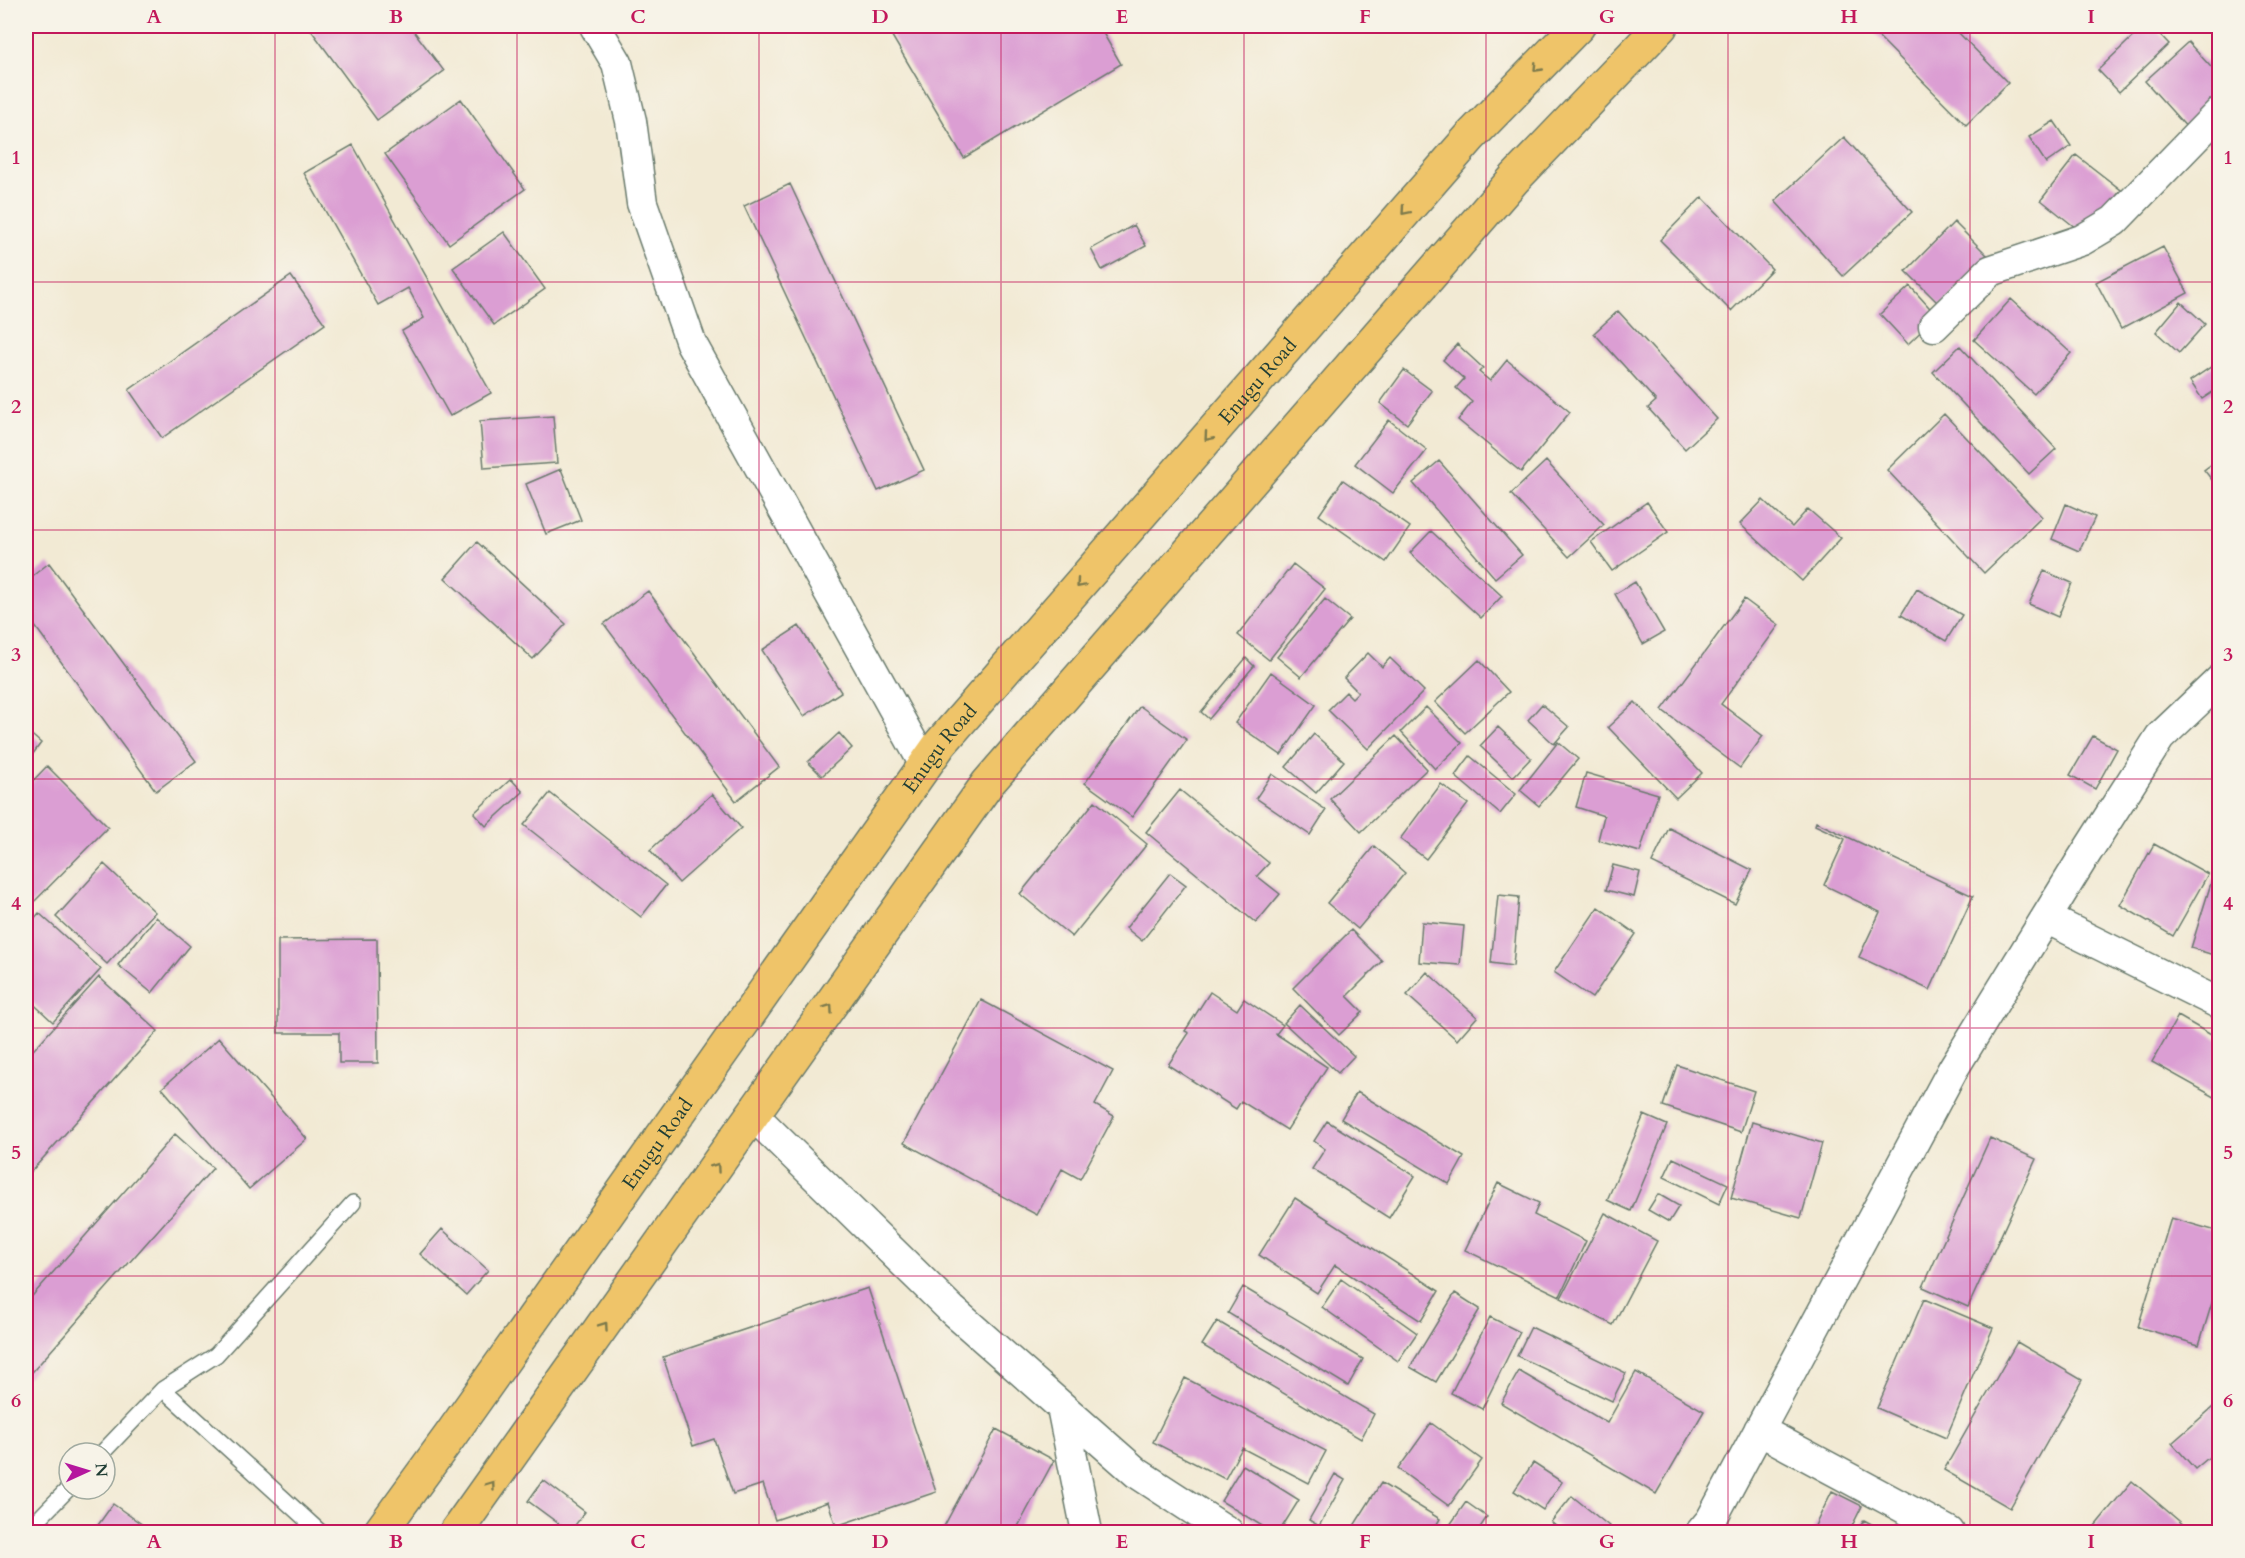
<svg xmlns="http://www.w3.org/2000/svg" width="2245" height="1558" viewBox="0 0 2245 1558" font-family="Cardo,serif">
<rect width="100%" height="100%" fill="#f7f3e8"/>
<filter id="ink" filterUnits="userSpaceOnUse"><feTurbulence type="fractalNoise" baseFrequency=".0167" numOctaves="2"/><feDisplacementMap in="SourceGraphic" scale="12" xChannelSelector="R" yChannelSelector="G"/><feConvolveMatrix kernelMatrix="1 2 1 2 8 2 1 2 1" color-interpolation-filters="sRGB"/></filter>
<filter id="wash" filterUnits="userSpaceOnUse"><feTurbulence type="fractalNoise" baseFrequency=".008" numOctaves="4" result="noise"/><feDisplacementMap in="SourceGraphic" scale="24" xChannelSelector="R" yChannelSelector="G"/><feGaussianBlur stdDeviation="1.35" result="paint"/><feColorMatrix in="noise" values="0 0 0 0 0 0 0 0 0 0 0 0 0 0 0 0 0 1.4 0 .05"/><feComposite in="paint" operator="in"/></filter>
<g filter="url(#wash)">
<rect width="100%" height="100%" fill="#f2ead4"/>
<g id="blocks">
<path fill="#db9ed3" d="M308 26H410L444 71 377 120Z
M886 26H1099L1121 64 964 158Z
M1868 26H1952L2008 83 1966 125Z
M2144 26H2152L2169 44 2119 92 2098 70Z
M2188 42 2220 77V105L2190 131 2145 81Z
M461 99 525 189 449 244 385 154Z
M2054 121 2071 146 2046 163 2029 137Z
M1844 137 1912 212 1843 276 1775 201Z
M353 145 491 393 450 416 402 331 424 318 408 288 378 305 304 173Z
M2076 155 2121 190 2086 236 2041 200Z
M790 184 924 470 878 491 744 206Z
M1702 197 1772 269 1731 311 1660 240Z
M1954 222 1989 257 1941 306 1906 271Z
M1134 225 1146 246 1102 270 1091 249Z
M504 232 545 289 494 325 453 268Z
M2163 247 2188 293 2121 329 2096 282Z
M291 276 325 324 162 438 129 390Z
M1910 286 1937 316 1908 344 1880 314Z
M2011 299 2071 353 2034 394 1974 340Z
M2181 302 2205 324 2179 353 2156 332Z
M1618 311 1717 419 1685 449 1648 408 1656 401 1594 333Z
M1457 344 1483 368 1479 372 1490 381 1507 360 1570 412 1521 472 1458 420 1472 402 1456 388 1464 379 1443 360Z
M1960 346 2056 449 2029 474 1933 372Z
M2220 361V387L2202 399 2190 381Z
M1404 370 1432 391 1407 424 1380 403Z
M1944 414 2042 517 1984 573 1887 470Z
M553 416 557 463 484 468 480 421Z
M1389 420 1427 450 1393 493 1355 464Z
M2220 458V490L2204 470Z
M1439 461 1522 555 1495 578 1413 483Z
M1546 461 1604 525 1569 557 1511 494Z
M561 469 581 520 546 534 526 484Z
M1343 480 1410 527 1386 562 1319 515Z
M1763 500 1792 527 1808 509 1841 538 1802 581 1740 524Z
M1647 502 1668 532 1612 571 1591 542Z
M2066 504 2095 517 2079 551 2052 539Z
M1431 531 1502 596 1481 618 1410 553Z
M477 542 566 624 533 659 445 578Z
M49 563 196 761 156 791 26 614V581Z
M1293 564 1325 589 1269 660 1238 635Z
M2044 571 2072 583 2058 617 2029 604Z
M1635 582 1664 632 1643 644 1615 594Z
M1917 589 1962 615 1946 641 1901 615Z
M648 591 779 767 736 801 604 624Z
M1325 599 1350 619 1301 677 1277 657Z
M1744 599 1779 625 1721 704 1763 736 1740 768 1662 710Z
M799 626 841 692 804 716 762 650Z
M1368 653 1382 667 1390 658 1424 691 1368 749 1328 710 1346 692 1352 698 1358 692 1344 678Z
M1246 658 1254 666 1209 719 1201 712Z
M1479 660 1509 692 1465 733 1435 702Z
M1271 672 1316 705 1281 755 1235 723Z
M1635 702 1702 773 1676 798 1608 727Z
M1542 704 1569 727 1554 744 1528 720Z
M1140 706 1187 740 1132 817 1085 783Z
M1426 707 1462 743 1435 769 1401 732Z
M1498 727 1531 758 1513 777 1480 746Z
M26 730 41 743 26 763Z
M839 733 852 748 822 776 808 762Z
M1314 734 1344 761 1316 793 1286 767Z
M1396 736 1427 769 1361 832 1330 799Z
M2093 736 2117 749 2095 789 2070 775Z
M1558 742 1578 759 1539 806 1520 790Z
M1470 756 1516 794 1500 814 1455 776Z
M47 766 108 827 26 910V788Z
M1586 773 1658 794 1640 852 1598 840 1604 816 1576 807Z
M1272 774 1326 810 1310 835 1256 798Z
M511 779 523 792 486 826 474 813Z
M1441 784 1468 804 1426 859 1400 839Z
M1180 790 1269 863 1257 876 1280 894 1256 923 1146 832Z
M550 793 666 885 641 917 524 825Z
M712 794 741 828 679 883 650 850Z
M1095 801 1147 844 1072 937 1020 894Z
M1816 822 1973 896 1930 990 1859 957 1880 912 1824 885 1845 839 1815 825Z
M1669 828 1752 870 1735 904 1652 863Z
M2154 844 2208 874 2173 936 2120 905Z
M1374 846 1405 873 1358 929 1327 903Z
M104 864 155 912 107 964 56 917Z
M1613 865 1640 872 1634 897 1606 890Z
M1170 873 1186 885 1142 941 1126 928Z
M2212 880 2220 882V957L2191 948Z
M1498 895 1519 897 1513 966 1491 963Z
M1598 907 1636 934 1592 998 1554 972Z
M39 913 101 969 53 1022 26 997V928Z
M156 917 190 946 152 993 118 965Z
M1422 922 1464 926 1460 965 1419 962Z
M1351 930 1382 961 1347 996 1363 1012 1339 1035 1293 988Z
M377 939 378 1063H339V1033H278V940Z
M1427 972 1477 1017 1457 1040 1407 995Z
M99 977 158 1031 26 1177V1056L27 1057Z
M1210 992 1237 1010 1244 999 1283 1025 1276 1034 1327 1067 1287 1130 1241 1101 1236 1109 1168 1065 1189 1033 1185 1031Z
M981 1000 1113 1071 1095 1105 1114 1116 1080 1179 1062 1169 1037 1215 904 1143Z
M1300 1005 1354 1056 1338 1073 1284 1023Z
M2178 1016 2220 1040V1100L2152 1062Z
M219 1038 307 1139 249 1189 162 1088Z
M1677 1065 1754 1091 1741 1132 1663 1106Z
M1357 1092 1464 1157 1449 1184 1341 1119Z
M1644 1115 1667 1125 1631 1211 1607 1200Z
M1327 1121 1415 1176 1389 1218 1312 1169 1325 1149 1314 1141Z
M1752 1122 1822 1143 1801 1218 1731 1198Z
M175 1134 213 1168 26 1379V1303Z
M1990 1138 2036 1159 1968 1307 1923 1287Z
M1673 1158 1728 1184 1719 1204 1664 1177Z
M1498 1183 1539 1203 1534 1215 1586 1241 1560 1296 1465 1250Z
M1658 1194 1679 1206 1669 1222 1648 1210Z
M1295 1198 1439 1291 1421 1321 1335 1265 1317 1293 1259 1255Z
M1605 1213 1657 1241 1613 1325 1561 1298Z
M2171 1218 2220 1232V1277L2199 1345 2138 1327Z
M442 1229 488 1270 466 1295 420 1254Z
M1341 1279 1417 1333 1398 1361 1322 1307Z
M1243 1287 1363 1359 1348 1386 1228 1313Z
M868 1288 936 1492 836 1526 828 1502 775 1520 763 1484 733 1494 714 1439 693 1446 663 1357Z
M1455 1293 1480 1309 1436 1382 1410 1367Z
M1924 1299 1993 1328 1946 1438 1877 1408Z
M1490 1317 1520 1332 1482 1409 1451 1393Z
M1217 1321 1374 1414 1361 1439 1202 1345Z
M1531 1327 1626 1373 1612 1401 1517 1356Z
M2017 1342 2082 1380 2010 1508 1944 1470Z
M1519 1371 1607 1423 1636 1372 1704 1411 1656 1494 1501 1403Z
M1185 1378 1326 1451 1309 1483 1242 1448 1225 1479 1153 1442Z
M2220 1401V1448L2195 1469 2172 1443Z
M1431 1423 1482 1460 1449 1506 1398 1469Z
M996 1429 1054 1460 1015 1532H941Z
M1533 1463 1562 1482 1543 1510 1514 1491Z
M1243 1465 1299 1500 1279 1532H1272L1221 1501Z
M1335 1474 1345 1480 1319 1526 1309 1520Z
M543 1480 585 1512 570 1532 528 1501Z
M2132 1481 2192 1532H2090Z
M1381 1483 1440 1519 1432 1532H1350Z
M1832 1491 1862 1506 1849 1532H1812Z
M1572 1496 1609 1526 1604 1532H1563L1551 1522Z
M1466 1502 1487 1517 1477 1532H1445Z
M113 1504 153 1532H93Z
M1864 1520 1886 1532H1857Z
M1182 1525 1194 1532H1177Z"/>
</g>
</g>
<g filter="url(#ink)">
<use href="#blocks" fill-opacity="0" stroke="#697a6c" stroke-width="1.5"/>
<g fill="none" stroke-linecap="round" stroke-linejoin="round">
<defs>
<path id="lane" d="M163 1389 320 1532
M102 1453 163 1389 216 1355 353 1203
M26 1532 69 1488"/>
<path id="street" d="M595 26 617 63 631 121 642 203 691 343 925 765
M1934 326 1990 271 2082 240 2114 221 2220 112
M2046 918 2220 1004
M753 1115 952 1310 1062 1407 1137 1473 1228 1532
M1062 1407 1087 1532
M1759 1430 1949 1532
M1701 1532 1711 1520 1953 1069 2081 861 2160 737 2220 680"/>
<g id="primary">
<path id="s1" d="M380 1532 450 1436 940 744 1471 136 1578 26"/>
<path d="M456 1532 988 783 1515 178 1661 26"/>
</g>
</defs>
<use href="#lane" stroke="#697a6c" stroke-width="18"/>
<use href="#street" stroke="#697a6c" stroke-width="33"/>
<use href="#primary" stroke="#697a6c" stroke-width="36"/>
<use href="#lane" stroke="#fff" stroke-width="15"/>
<use href="#street" stroke="#fff" stroke-width="30"/>
<use href="#primary" stroke="#efc469" stroke-width="33"/>
</g>
<defs><path id="oneway-chevron" d="M-2-3.5L2.5 0L-2 3.5" fill="none" stroke-width="1.6" stroke-linecap="round" stroke-linejoin="round" transform="scale(1.5)"/></defs>
<g stroke="#7d7a4c">
<use href="#oneway-chevron" transform="translate(1537 68) rotate(134)"/>
<use href="#oneway-chevron" transform="translate(1405 211) rotate(131)"/>
<use href="#oneway-chevron" transform="translate(1208 437) rotate(131)"/>
<use href="#oneway-chevron" transform="translate(1080 584) rotate(131)"/>
<use href="#oneway-chevron" transform="translate(829 1008) rotate(-55)"/>
<use href="#oneway-chevron" transform="translate(716 1167) rotate(-55)"/>
<use href="#oneway-chevron" transform="translate(604 1326) rotate(-55)"/>
<use href="#oneway-chevron" transform="translate(491 1485) rotate(-54)"/>
</g>
</g>
<path fill="none" stroke="#c2185b" stroke-width="1.5" stroke-opacity="0.55" d="M275 26V1532M517 26V1532M759 26V1532M1001 26V1532M1244 26V1532M1486 26V1532M1728 26V1532M1970 26V1532M26 282H2220M26 530H2220M26 779H2220M26 1028H2220M26 1276H2220"/>
<g text-anchor="middle" stroke-width="4.5" stroke-linejoin="round" paint-order="stroke">
<g font-size="20" fill="#1f3d34" stroke="#f7f3e8">
<text dy="7" stroke="none"><textPath href="#s1" startOffset="1449">Enugu Road</textPath></text>
<text dy="7" stroke="none"><textPath href="#s1" startOffset="963">Enugu Road</textPath></text>
<text dy="7" stroke="none"><textPath href="#s1" startOffset="477">Enugu Road</textPath></text>
</g>
</g>
<rect width="2245" height="1558" fill="none" stroke="#f7f3e8" stroke-width="66"/>
<g transform="translate(87 1471) rotate(86)"><circle r="28" fill="#f7f3e8" stroke="#a1aaa0" stroke-width="1.5"/>
<path d="M0-4.5L10 22L0 15L-10 22Z" fill="#b5179e"/>
<text y="-9" font-size="16" font-weight="bold" text-anchor="middle" fill="#1f3d34">N</text>
</g>
<rect x="33" y="33" width="2179" height="1492" fill="none" stroke="#c2185b" stroke-width="2"/>
<g font-size="20" text-anchor="middle" font-weight="bold" fill="#c2185b">
<text x="154" y="23">A</text>
<text x="396" y="23">B</text>
<text x="638" y="23">C</text>
<text x="880" y="23">D</text>
<text x="1122" y="23">E</text>
<text x="1365" y="23">F</text>
<text x="1607" y="23">G</text>
<text x="1849" y="23">H</text>
<text x="2091" y="23">I</text>
<text x="16" y="164">1</text>
<text x="2228" y="164">1</text>
<text x="16" y="413">2</text>
<text x="2228" y="413">2</text>
<text x="16" y="661">3</text>
<text x="2228" y="661">3</text>
<text x="16" y="910">4</text>
<text x="2228" y="910">4</text>
<text x="16" y="1159">5</text>
<text x="2228" y="1159">5</text>
<text x="16" y="1407">6</text>
<text x="2228" y="1407">6</text>
<text x="154" y="1548">A</text>
<text x="396" y="1548">B</text>
<text x="638" y="1548">C</text>
<text x="880" y="1548">D</text>
<text x="1122" y="1548">E</text>
<text x="1365" y="1548">F</text>
<text x="1607" y="1548">G</text>
<text x="1849" y="1548">H</text>
<text x="2091" y="1548">I</text>
</g>
</svg>
